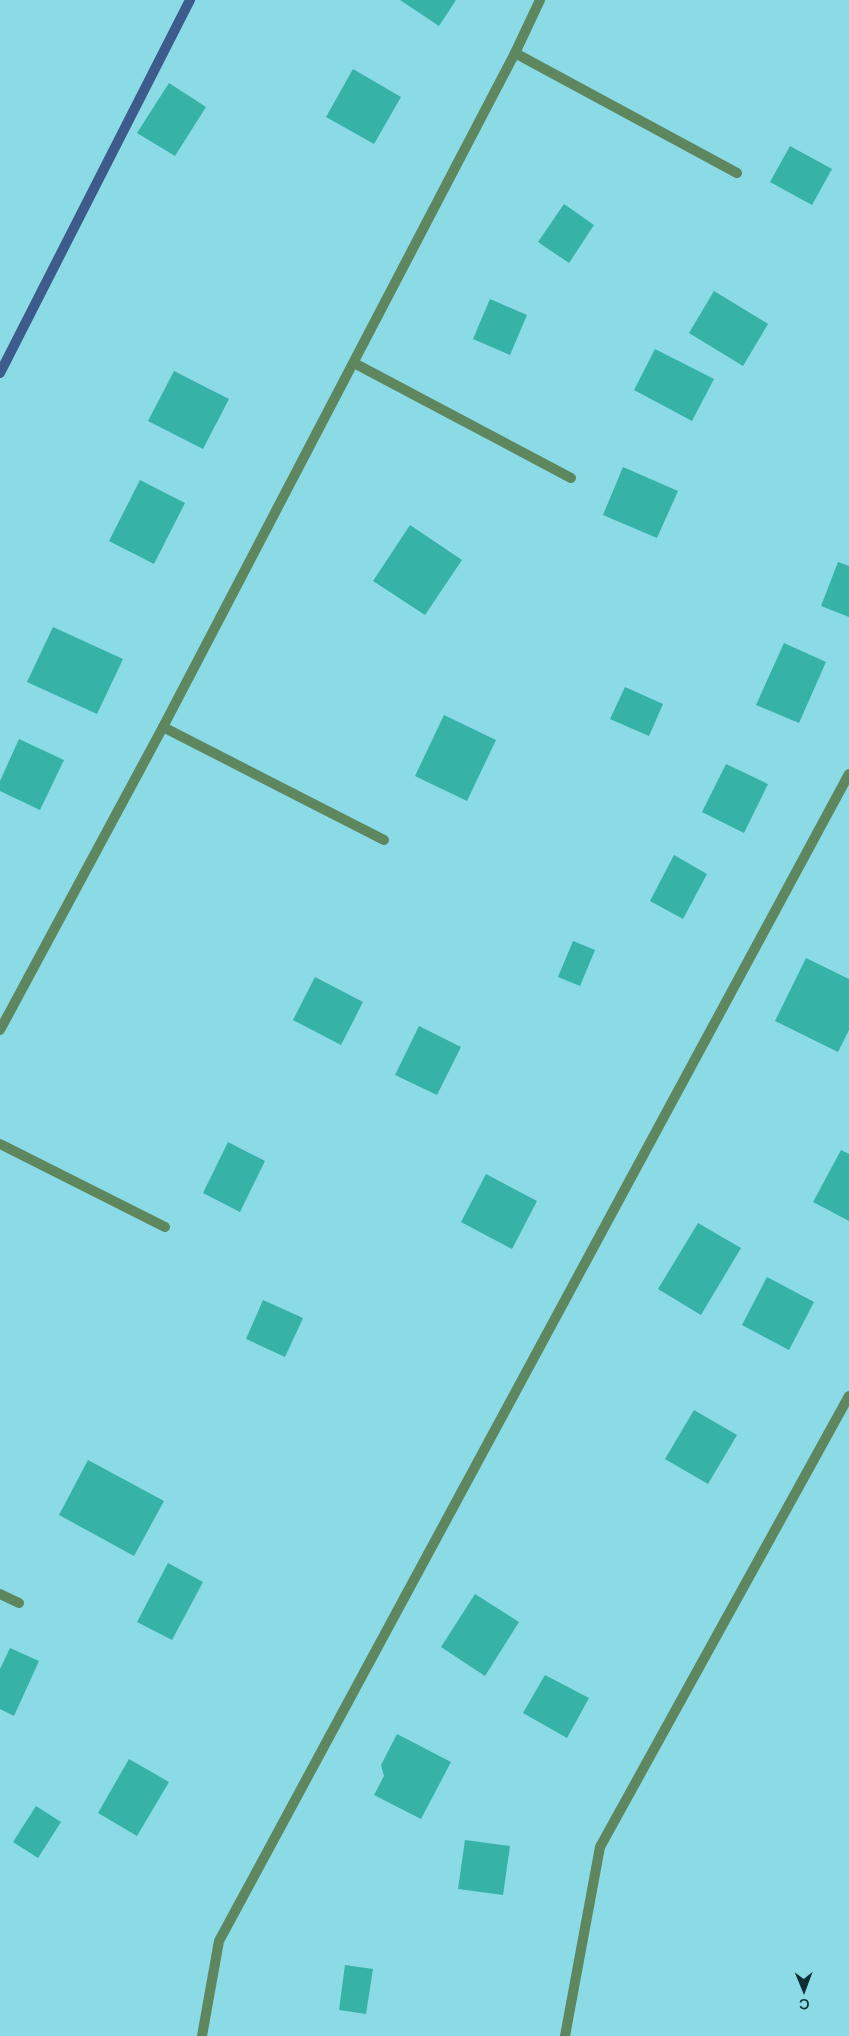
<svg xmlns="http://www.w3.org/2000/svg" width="849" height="2036" viewBox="0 0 849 2036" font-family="Manrope,sans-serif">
<rect width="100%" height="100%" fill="#8adbe5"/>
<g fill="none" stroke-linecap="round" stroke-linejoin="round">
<path stroke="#3e5c8b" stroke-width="10" d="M0 373 190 0"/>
</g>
<path fill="#37b2a7" d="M400 0H456L439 26Z
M353 69 401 97 374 144 326 117Z
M169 83 206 107 175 156 137 133Z
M790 146 832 169 812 205 770 182Z
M564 204 594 225 569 263 538 242Z
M714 291 768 324 743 366 689 333Z
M490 299 527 315 510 355 473 339Z
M655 349 714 379 692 421 634 390Z
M174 371 229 399 203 449 148 421Z
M623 467 678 491 657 538 603 515Z
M140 480 185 503 154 564 109 541Z
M410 525 462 560 425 615 373 581Z
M838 562 849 566V617L821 606Z
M53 627 123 659 97 714 27 682Z
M784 643 826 662 799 723 756 705Z
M625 687 663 704 649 736 610 719Z
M444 715 496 740 467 801 415 776Z
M19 739 64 760 40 810 0 791V781Z
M726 764 768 784 744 833 702 812Z
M674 855 707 874 683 919 650 901Z
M573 941 595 950 580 986 558 977Z
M806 958 849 979V1030L838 1052 775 1021Z
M315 977 363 1002 341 1045 293 1020Z
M419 1026 461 1047 437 1095 395 1075Z
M228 1142 265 1161 240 1212 203 1193Z
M841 1150 849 1154V1221L813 1202Z
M486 1174 537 1201 512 1249 461 1222Z
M698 1223 741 1248 701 1315 658 1289Z
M767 1277 814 1302 789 1350 742 1325Z
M263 1300 303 1318 285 1357 246 1339Z
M694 1410 737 1435 708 1484 665 1459Z
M88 1460 164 1501 134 1556 59 1515Z
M168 1563 203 1582 172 1640 137 1622Z
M475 1594 519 1622 485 1676 441 1647Z
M10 1648 39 1661 14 1716 0 1709V1669Z
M545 1675 589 1698 567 1738 523 1713Z
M397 1734 451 1762 421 1819 374 1795 384 1776 381 1765Z
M129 1759 169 1782 137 1836 98 1813Z
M36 1806 61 1822 38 1858 13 1842Z
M465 1840 510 1846 503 1895 458 1889Z
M345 1965 373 1969 366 2014 339 2010Z"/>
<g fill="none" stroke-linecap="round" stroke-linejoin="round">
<path stroke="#5e8760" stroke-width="10" d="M515 53 737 173
M354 363 571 478
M163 727 384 840
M0 1144 165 1227"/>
<path stroke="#5e8760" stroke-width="10" d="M0 1030 163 727 515 53 540 0
M0 1594 19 1603
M202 2036 219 1941 849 774
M565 2036 600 1847 849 1396"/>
</g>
<g transform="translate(804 1991) rotate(179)" stroke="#8adbe5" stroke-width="4" paint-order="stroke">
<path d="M0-4L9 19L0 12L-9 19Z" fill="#0c3034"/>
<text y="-8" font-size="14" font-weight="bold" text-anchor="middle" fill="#0c3034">С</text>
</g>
</svg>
